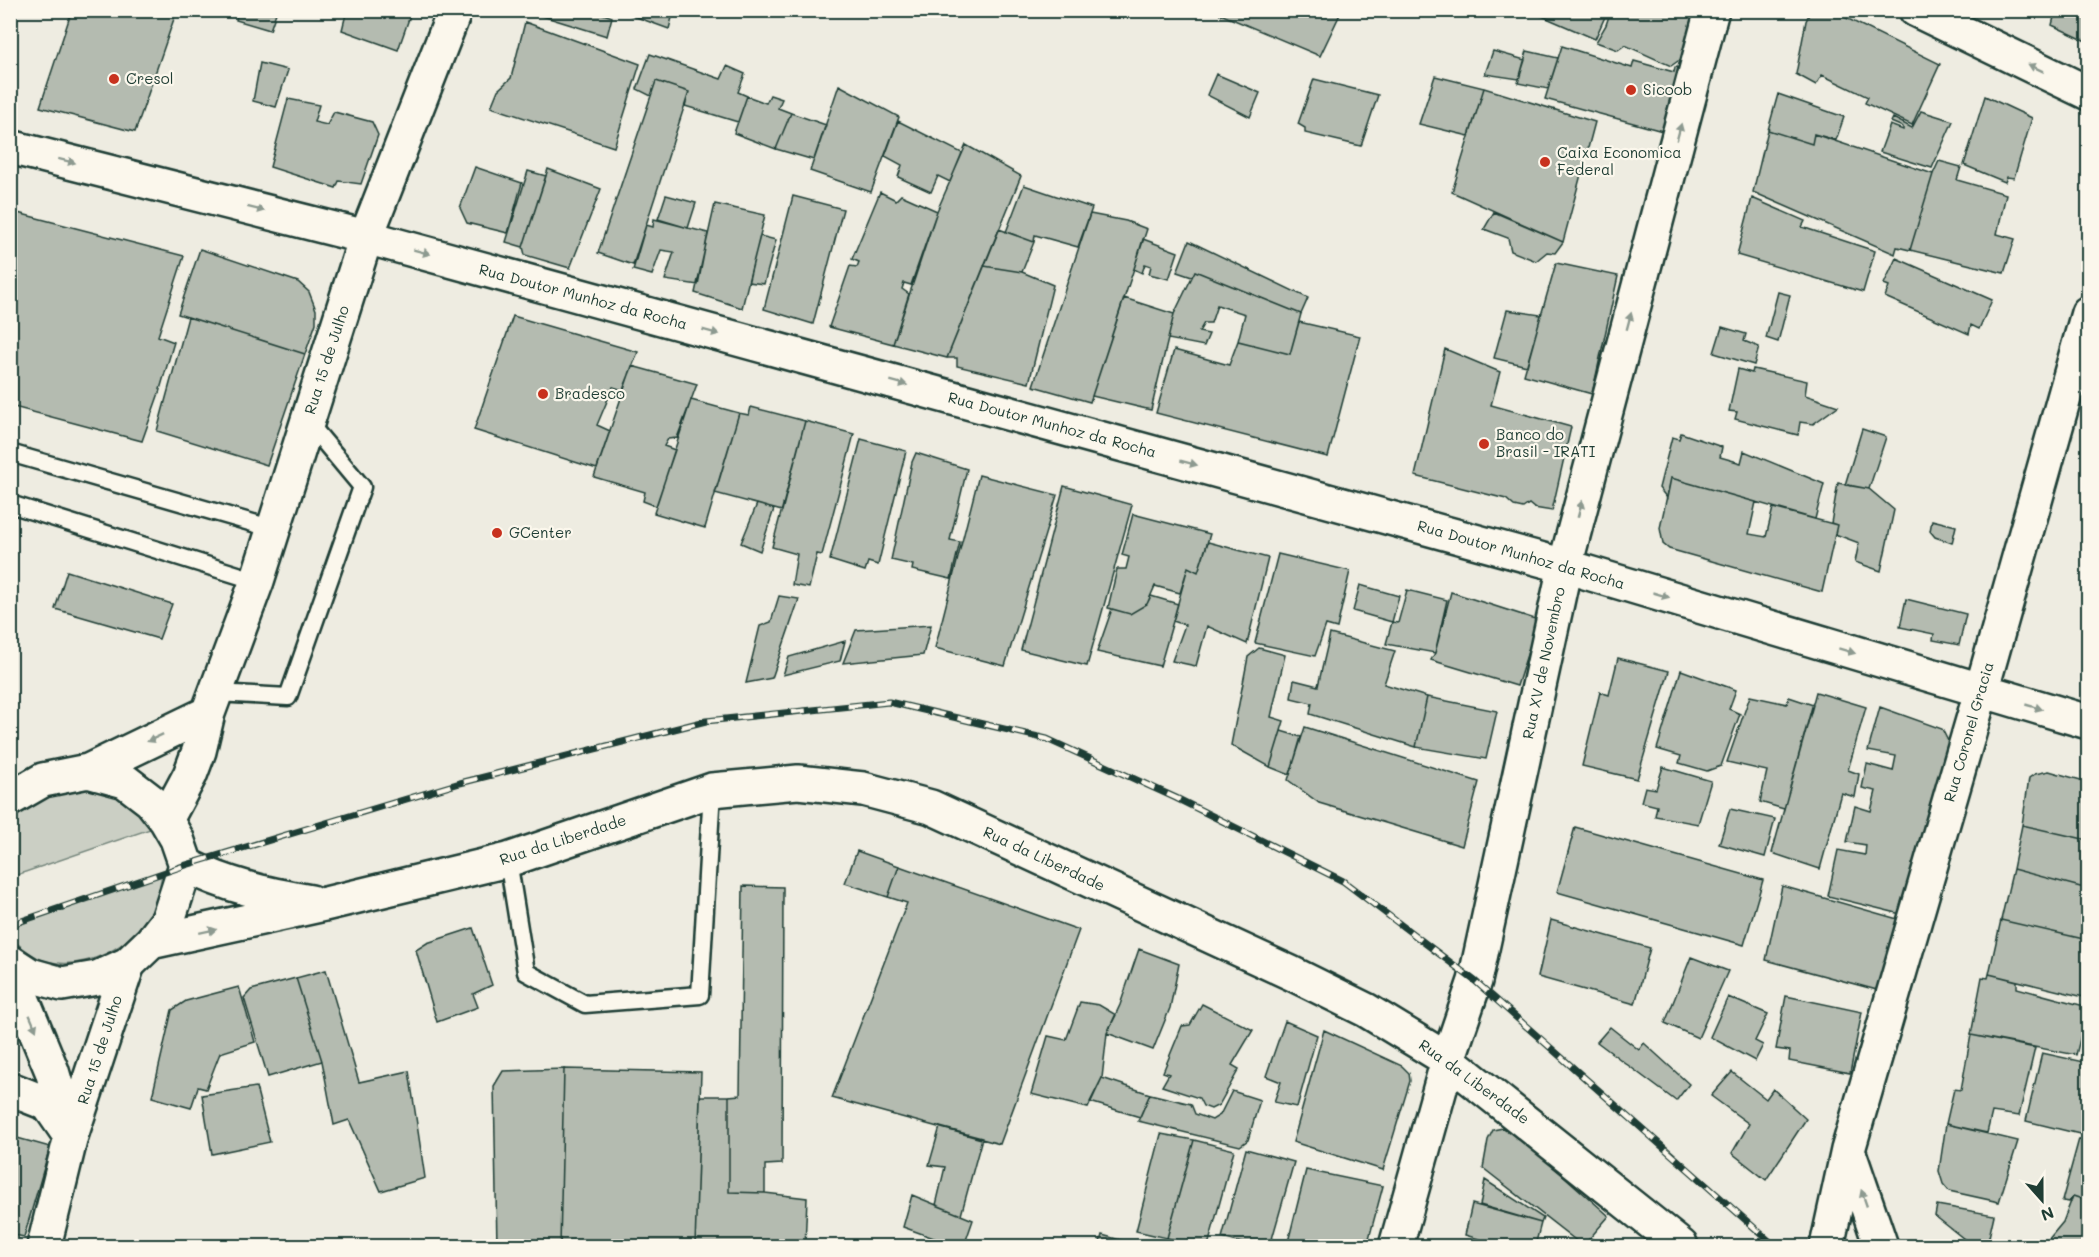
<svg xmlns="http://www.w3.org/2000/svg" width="2099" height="1257" viewBox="0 0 2099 1257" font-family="Mali,sans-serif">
<rect width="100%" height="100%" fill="#eeece1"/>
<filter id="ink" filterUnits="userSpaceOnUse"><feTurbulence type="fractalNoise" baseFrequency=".0167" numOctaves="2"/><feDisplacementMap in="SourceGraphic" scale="12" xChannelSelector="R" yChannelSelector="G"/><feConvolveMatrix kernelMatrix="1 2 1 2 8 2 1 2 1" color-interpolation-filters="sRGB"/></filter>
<g filter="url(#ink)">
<path fill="#cbcfc4" stroke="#75867c" stroke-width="1.5" d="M78 786 110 794 134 805 156 827 11 877 10 817C29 798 52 791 78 786Z
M162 875C159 889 157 904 150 915 130 947 88 969 50 962 36 960 21 947 11 938V926Z"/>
<path fill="#b4bbb0" stroke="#1f3d34" stroke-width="1.5" d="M72 10H177L135 132 40 107Z
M238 10H277L270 30 236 20Z
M347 10H412L398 50 342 30Z
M523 10H592L612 17 607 36Z
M617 10H674L669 29Z
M1221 10H1342L1320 56 1220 14Z
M1528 10H1608L1595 39Z
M1611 10H1700L1688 65 1678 61 1671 66 1625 45 1618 50 1596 42 1606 25Z
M1811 10H1830L1940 64 1912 125 1865 103 1868 97 1822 75 1816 85 1796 74 1806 21Z
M2048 10H2088V42L2052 25 2054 17 2047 13Z
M525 22 640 64 614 147 491 107 498 90 511 78Z
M1562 46 1632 68 1634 61 1674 72 1675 67 1689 69 1670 133 1545 99Z
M1493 51 1525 60 1519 79 1485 74Z
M1527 51 1558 58 1548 89 1518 83Z
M650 54 721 79 727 66 745 74 738 92 747 96 738 122 685 106 689 92 656 81 651 96 637 89Z
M260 63 288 70 276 107 253 101Z
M1216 74 1260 93 1250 117 1207 95Z
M1435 76 1484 88 1469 136 1419 124Z
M1314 79 1378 95 1361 146 1305 133V128L1298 124Z
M656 81 689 92 633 265 598 253Z
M839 85 899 117 871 192 810 171Z
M1484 88 1595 122 1563 242 1452 192Z
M1778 94 1844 117 1836 140 1814 134 1812 144 1768 130Z
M770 95 782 99 778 108 791 113 776 149 734 133 747 96 766 103Z
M1985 96 2032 118 2014 178 2007 177 2005 182 1964 165Z
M288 99 319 105 314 122 327 125 334 112 372 122 378 135 361 184 339 181 336 188 270 167Z
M1921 111 1953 121 1932 168 1880 152 1890 125 1903 130V127L1891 122 1893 118 1912 128Z
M791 113 826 125 814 160 776 149Z
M898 121 962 153 950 182 938 176 931 192 898 177 902 165 885 156Z
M1768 130 1812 144 1814 134 1933 174 1910 250 1897 247 1895 254 1753 192Z
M966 145 1021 176 947 358 893 344 937 211Z
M1939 161 1961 167 1957 180 2006 194 1997 234 2015 239 2004 273 1910 250 1933 174Z
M475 167 522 183 508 233 467 223 460 208Z
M548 169 601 189 570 268 525 255 523 247Z
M528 171 546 176 523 247 506 242Z
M1024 185 1092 208 1078 247 1035 235 1034 242 1006 232Z
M880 192 896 200 901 195 937 211 911 285 904 283 902 289 909 294 893 344 829 327 850 266 857 267 859 262 852 259Z
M666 195 696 203 688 228 658 219Z
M793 196 843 209 813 324 764 309Z
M1752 198 1805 221 1802 227 1875 251 1863 292 1737 255Z
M715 204 765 215 742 308 695 293Z
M10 211 184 256 158 336 174 342 159 393 142 441 10 406Z
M1494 212 1563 242 1555 253 1547 252 1536 261 1511 251 1508 238 1484 229Z
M1090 214 1126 221 1147 229 1090 402 1033 386Z
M654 219 708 233 698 285 665 280 674 252 661 250 652 275 633 270 646 225 653 227Z
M999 229 1034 242 1022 272 984 266Z
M760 236 776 240 764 284 748 282Z
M1143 239 1178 252 1169 279 1149 274 1151 266 1145 264 1142 273 1134 269Z
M1189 241 1308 298 1301 314 1195 271 1192 277 1177 272Z
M200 249 298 282 309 292 316 310V323L305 354 178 314Z
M1896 258 1992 300 1979 329 1971 325 1969 334 1885 297 1889 286 1884 284Z
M1556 263 1618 276 1592 394 1524 375Z
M984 266 1022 272 1053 285 1029 383 957 366V358H947Z
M1195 271 1301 314 1290 354 1238 341 1245 314 1217 305 1211 323H1204L1199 332 1209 334 1204 346 1168 339 1174 314Z
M1778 292 1790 295 1778 342 1766 338Z
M1124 298 1174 314 1151 410 1092 396Z
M1507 310 1541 315 1527 366 1494 358Z
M513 316 638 352 623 390 613 387 597 425 610 431 597 469 474 430Z
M188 317 305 354 267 465 157 431Z
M1299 322 1360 336 1328 457 1156 413 1174 350 1229 365 1238 341 1290 354Z
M1722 327 1746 334 1744 341 1759 347 1754 365 1714 353Z
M1445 349 1500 372 1491 405 1571 427 1552 511 1534 508 1529 504 1523 508 1514 506 1506 499 1415 476Z
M632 366 697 384 677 438 668 439 664 446 675 450 656 506 643 501 645 492 594 477Z
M1738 369 1752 373 1753 369 1807 381 1805 395 1838 406 1813 424 1800 422 1798 435 1735 419 1737 412 1729 411Z
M691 400 739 413 705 528 654 513Z
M751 407 805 421 782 511 715 493 739 413 749 415Z
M805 421 854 434 822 555 817 554 809 588 792 585 797 554 772 547Z
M1862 429 1886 437 1869 489 1845 485Z
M1681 433 1722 447 1720 457 1741 463 1744 451 1824 484 1815 519 1671 478 1667 498 1659 488 1672 437 1679 439Z
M861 439 906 451 878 565 868 562 865 571 830 560Z
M916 453 967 469 950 540 960 542 951 579 912 570 913 565 891 560 912 462Z
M979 475 1057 495 1005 666 935 648Z
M1671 478 1756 502 1749 534 1766 537 1773 508 1837 525 1822 592 1669 549 1663 544 1660 528Z
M1838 483 1869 489 1894 510 1881 571 1855 562 1859 543 1835 534 1837 525 1831 523Z
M1064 486 1132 505 1087 666 1021 650Z
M757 504 774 509 760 551 741 543Z
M1133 514 1210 534 1198 572 1188 567 1180 593 1155 586 1147 604 1130 614 1108 608 1117 569H1126L1129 557 1122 555Z
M1932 520 1956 526 1952 543 1935 537 1930 531Z
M1208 542 1268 558 1247 644 1207 626 1196 666 1172 661 1185 625 1173 621 1188 567 1198 572Z
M1278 554 1350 571 1337 628 1326 625 1315 656 1255 643Z
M67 571 172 604 159 639 55 609Z
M1360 585 1399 596 1392 622 1353 611Z
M1407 590 1447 600 1435 653 1386 644 1392 622 1398 623Z
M1451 592 1538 620 1517 686 1431 660 1435 653Z
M779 596 799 599 772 678 746 683 760 626 771 622Z
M1151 596 1178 604 1160 666 1097 652 1112 609 1130 614 1147 604Z
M1906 599 1966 614 1959 645 1933 640 1934 634 1900 627Z
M931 625 923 655 843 663 856 630Z
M1330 634 1395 651 1384 684 1427 697 1416 747 1310 714 1312 703 1291 698 1294 680 1318 686Z
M2088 635V672L2086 669 2083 654Z
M845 641 840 661 783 675 789 657Z
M1259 648 1285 655 1271 717 1284 721 1270 767 1231 745 1248 657Z
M1618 658 1669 671 1637 779 1582 766 1600 692 1609 695Z
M1681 670 1736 690 1729 709 1740 714 1721 766 1707 771 1679 763 1681 756 1657 749Z
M1816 692 1866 707 1848 770 1859 774 1855 797 1841 793 1820 869 1772 853Z
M1750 696 1787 704 1789 697 1813 705 1784 809 1760 802 1767 771 1727 762Z
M1427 697 1497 711 1486 759 1416 747Z
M1880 707 1942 729 1948 741V760L1905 915 1828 896 1838 850 1865 855 1866 845 1847 842 1855 806 1871 811 1876 791 1862 788 1867 764 1893 771 1896 756 1868 751Z
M1305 727 1479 782 1462 846 1319 803 1288 780Z
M1281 731 1301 737 1290 775 1270 767Z
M1663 767 1711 781 1698 824 1655 816 1657 806 1641 802 1645 787 1656 789Z
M2049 771 2088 782V840L2022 825 2029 778 2035 774Z
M1730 809 1775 819 1765 857 1719 844Z
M2022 825 2088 840V889L2013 869Z
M1575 827 1763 880 1744 945 1557 892Z
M857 851 899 866 888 897 845 883Z
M899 866 1079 930 1000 1144 832 1098 907 903 888 897Z
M2013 869 2088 889V940L2001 920Z
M743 886 783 887 782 1164 765 1165V1193L729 1192V1096L740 1095Z
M1782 886 1908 922 1888 993 1766 960Z
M1551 920 1650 948 1635 1004 1538 977Z
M2001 920 2088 940V998L1989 974Z
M473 928 492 985 473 994 478 1007 437 1022 416 950 427 943Z
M1139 949 1179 964 1170 1008 1153 1050 1107 1033 1120 1005Z
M1691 957 1728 971 1698 1038 1665 1023Z
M326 970 359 1082 409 1071 425 1178 381 1191 349 1120 334 1125 322 1061 296 978Z
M1989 974 2017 981V988L2088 1007 2076 1055 1971 1035 1982 977 1988 978Z
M296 978 322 1061 268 1077 244 998 251 990Z
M239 987 255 1042 220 1053 206 1089 198 1087 191 1108 152 1097 172 1010 186 1001Z
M1786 996 1862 1012 1850 1073 1789 1061 1790 1051 1776 1049Z
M1728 997 1768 1014 1755 1041 1763 1045 1755 1061 1710 1037Z
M1080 1002 1099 1005 1116 1015 1107 1033 1102 1078 1088 1108 1031 1094 1048 1036 1066 1040Z
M1202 1004 1253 1030 1232 1065 1239 1069 1219 1105 1211 1109 1203 1106 1199 1098 1162 1086 1169 1074 1163 1072 1182 1026 1190 1025Z
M1285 1021 1317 1035 1297 1107 1274 1102 1281 1082 1266 1076Z
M1610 1027 1639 1050 1644 1043 1689 1084 1676 1101 1597 1042Z
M1324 1030 1402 1066 1409 1073 1410 1081 1383 1170 1293 1142Z
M1971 1035 2035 1048 2019 1116 1992 1112 1987 1133 1946 1124 1954 1089 1961 1090Z
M2042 1053 2088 1063V1136L2026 1121Z
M564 1069 701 1072 695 1246H560Z
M564 1069 560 1246H497L494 1086 503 1071Z
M1732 1072 1766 1099 1773 1089 1806 1119 1766 1180 1732 1153 1749 1124 1711 1096Z
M1102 1078 1150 1094 1140 1117 1090 1102Z
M256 1087 270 1142 212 1154 202 1095Z
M1232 1091 1260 1100 1248 1140 1240 1146 1138 1121 1150 1094 1191 1104 1195 1114 1212 1120 1220 1115Z
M700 1096H729V1192L765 1193 807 1198 805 1246H695Z
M1946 1124 2018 1141 1999 1202 1949 1191 1943 1184 1939 1171Z
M940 1127 982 1138 961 1215 936 1205 945 1167 929 1165Z
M1503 1128 1513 1131 1609 1216 1583 1246 1483 1168 1488 1140 1493 1130Z
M1161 1134 1194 1140 1167 1238 1136 1231Z
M10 1136 50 1147 24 1237 10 1234Z
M2079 1139 2088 1142V1201L2073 1196 2069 1202 2062 1201Z
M1194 1140 1234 1150 1208 1246 1167 1238Z
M1246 1149 1294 1162 1270 1246H1253L1222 1238Z
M1306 1170 1383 1186 1367 1246H1287Z
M1485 1180 1543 1218 1541 1223 1480 1205Z
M912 1195 973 1220 964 1246H956L903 1227Z
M2073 1196 2088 1201V1245L2043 1246 2063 1222Z
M1472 1204 1541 1223 1535 1246H1503L1465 1235Z
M1937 1205 1994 1215 1987 1246H1973L1935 1216Z
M1102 1235 1135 1244V1246H1099Z
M1590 1238 1605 1246H1583Z"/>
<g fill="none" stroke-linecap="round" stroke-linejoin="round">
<defs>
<path id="lane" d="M10 453 274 529
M10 504 257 581
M216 693 288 697 362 487 307 421
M508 860 526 972 585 1004 700 995 712 790"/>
<path id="street" d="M1916 10 2088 93
M366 237 1565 566 2088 722
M10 969 52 1071 71 1136
M10 1089 48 1104 66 1130
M1848 1150 1881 1246
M44 1246 71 1136 128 964
M1827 1246 1848 1150 1981 692 2088 313"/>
<path id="secondary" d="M10 147 366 237
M88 771 208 713
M10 799 43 780 88 771 125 781 151 801 166 820 177 839 186 865 168 920 151 942 128 964 97 978 62 984 30 975 10 962
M166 820 190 775 199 751 208 713 257 581 366 237 455 10
M186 865C227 886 266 894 311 902
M151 942 325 904 508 860 712 790 798 782 863 789 931 807 1291 973 1366 1010 1448 1060 1681 1246
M1396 1246 1448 1060 1475 981 1565 566 1712 10"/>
</defs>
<use href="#lane" stroke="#1f3d34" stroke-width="21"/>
<use href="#street" stroke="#1f3d34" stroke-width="38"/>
<use href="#secondary" stroke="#1f3d34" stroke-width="38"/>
<use href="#lane" stroke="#fbf7ec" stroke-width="16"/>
<use href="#street" stroke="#fbf7ec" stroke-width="33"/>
<use href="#secondary" stroke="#fbf7ec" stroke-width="33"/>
<defs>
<path id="rail" d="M10 925 186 865 460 783 706 721 889 702 1047 739 1176 798 1343 881 1475 981 1775 1246"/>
</defs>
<use href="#rail" stroke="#1f3d34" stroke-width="7"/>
<use href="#rail" stroke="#fbf7ec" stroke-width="4.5" stroke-dasharray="14" stroke-linecap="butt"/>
</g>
<defs><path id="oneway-solid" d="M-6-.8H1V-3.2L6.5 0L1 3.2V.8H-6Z" transform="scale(1.5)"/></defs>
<g fill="#8d9a90">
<use href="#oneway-solid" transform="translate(2036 68) rotate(-154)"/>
<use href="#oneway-solid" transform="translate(1679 132) rotate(-75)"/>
<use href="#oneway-solid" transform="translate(67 161) rotate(14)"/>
<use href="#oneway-solid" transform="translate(256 209) rotate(14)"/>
<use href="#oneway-solid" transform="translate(422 252) rotate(15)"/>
<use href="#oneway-solid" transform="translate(1629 321) rotate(-75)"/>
<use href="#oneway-solid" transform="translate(711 332) rotate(15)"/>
<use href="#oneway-solid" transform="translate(899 383) rotate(15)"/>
<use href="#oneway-solid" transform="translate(1189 463) rotate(15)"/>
<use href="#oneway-solid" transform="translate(1580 509) rotate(-75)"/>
<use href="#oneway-solid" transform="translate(1661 595) rotate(17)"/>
<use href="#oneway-solid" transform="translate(1847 651) rotate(17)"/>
<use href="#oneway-solid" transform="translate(2034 707) rotate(16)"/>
<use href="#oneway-solid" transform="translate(155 738) rotate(155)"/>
<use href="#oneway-solid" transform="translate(208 931) rotate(-12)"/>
<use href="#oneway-solid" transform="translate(33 1023) rotate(67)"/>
<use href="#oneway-solid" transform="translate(1864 1198) rotate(-109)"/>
</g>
</g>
<g fill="#c8321e" stroke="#fbf7ec" stroke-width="2">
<circle cx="114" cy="79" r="6"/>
<circle cx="1631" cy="90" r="6"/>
<circle cx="1545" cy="162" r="6"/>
<circle cx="543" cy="394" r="6"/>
<circle cx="1484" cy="444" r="6"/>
<circle cx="497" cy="533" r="6"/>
</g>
<g text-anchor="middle" stroke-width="4.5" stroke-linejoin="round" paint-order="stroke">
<g font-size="15" fill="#1f3d34" stroke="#fbf7ec" text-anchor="start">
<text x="126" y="84">Cresol</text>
<text x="1643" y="95">Sicoob</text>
<text x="1557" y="158">Caixa Economica<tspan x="1557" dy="17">Federal</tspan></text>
<text x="555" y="399">Bradesco</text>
<text x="1496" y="440">Banco do<tspan x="1496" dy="17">Brasil - IRATI</tspan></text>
<text x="509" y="538">GCenter</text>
</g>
<g font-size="15" fill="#1f3d34" stroke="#fbf7ec">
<text transform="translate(583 297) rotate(15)" y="5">Rua Doutor Munhoz da Rocha</text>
<text transform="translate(327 360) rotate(-72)" y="5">Rua 15 de Julho</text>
<text transform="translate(1052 425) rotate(15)" y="5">Rua Doutor Munhoz da Rocha</text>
<text transform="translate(1521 555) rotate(16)" y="5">Rua Doutor Munhoz da Rocha</text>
<text transform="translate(1544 663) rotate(-78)" y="5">Rua XV de Novembro</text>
<text transform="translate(1969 732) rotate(-74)" y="5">Rua Coronel Gracia</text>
<text transform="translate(563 840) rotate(-18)" y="5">Rua da Liberdade</text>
<text transform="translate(1044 859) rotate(25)" y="5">Rua da Liberdade</text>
<text transform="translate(100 1050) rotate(-72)" y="5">Rua 15 de Julho</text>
<text transform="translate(1474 1082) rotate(36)" y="5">Rua da Liberdade</text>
</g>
</g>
<rect width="2099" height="1257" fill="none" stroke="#fbf7ec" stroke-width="36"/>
<rect x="18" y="18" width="2063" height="1221" fill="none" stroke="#1f3d34" stroke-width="2" filter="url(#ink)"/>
<g transform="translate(2042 1200) rotate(159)" stroke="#fbf7ec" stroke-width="4.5" paint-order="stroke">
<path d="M0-4.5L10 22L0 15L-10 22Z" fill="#1f3d34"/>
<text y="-9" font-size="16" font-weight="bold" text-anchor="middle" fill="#1f3d34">N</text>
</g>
</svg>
